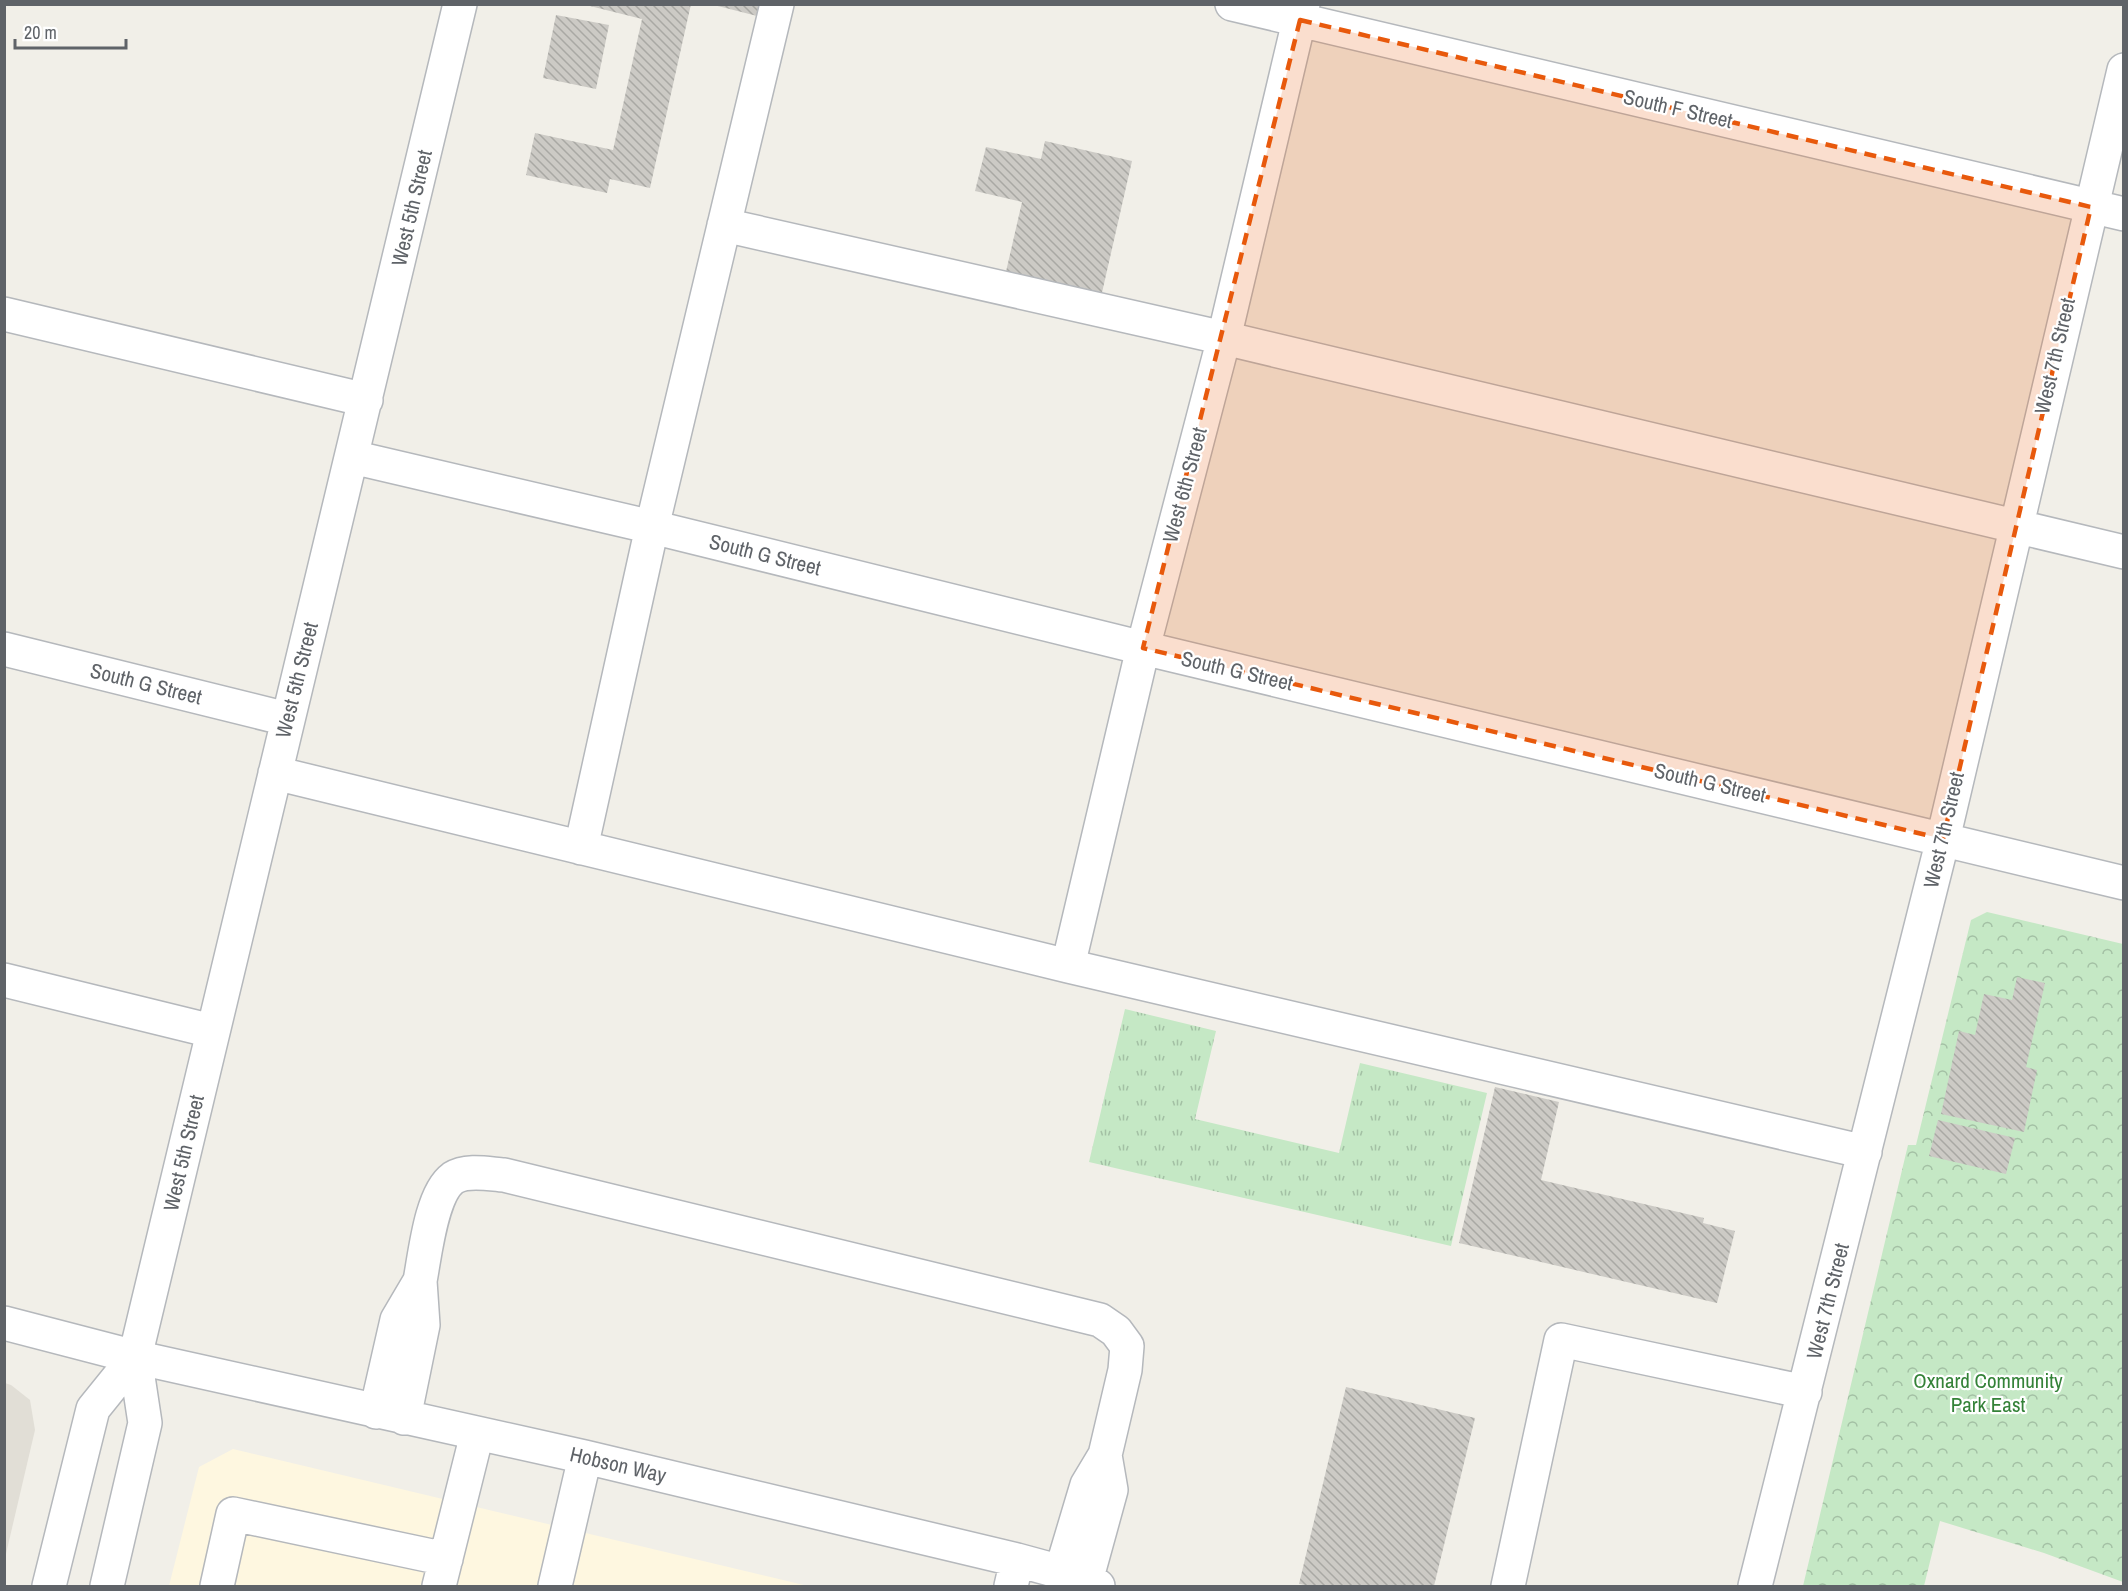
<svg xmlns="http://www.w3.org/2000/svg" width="2128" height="1591" viewBox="0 0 2128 1591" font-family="'Archivo Narrow',sans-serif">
<defs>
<pattern id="grass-tufts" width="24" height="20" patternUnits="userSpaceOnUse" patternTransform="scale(1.5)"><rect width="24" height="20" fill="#c5e8c5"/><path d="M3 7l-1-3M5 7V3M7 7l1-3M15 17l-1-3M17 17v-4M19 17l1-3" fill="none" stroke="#a3c0a4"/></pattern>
<pattern id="park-crowns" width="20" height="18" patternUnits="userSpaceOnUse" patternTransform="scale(1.5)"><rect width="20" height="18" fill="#c5e8c5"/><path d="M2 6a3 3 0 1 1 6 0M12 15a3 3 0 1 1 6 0" fill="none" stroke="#a3c0a4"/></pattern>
<pattern id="building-back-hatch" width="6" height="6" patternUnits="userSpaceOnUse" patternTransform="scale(1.5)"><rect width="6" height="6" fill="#cccac5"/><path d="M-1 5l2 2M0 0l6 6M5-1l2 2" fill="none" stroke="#a9a8a4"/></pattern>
</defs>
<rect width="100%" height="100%" fill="#f1efe8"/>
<path fill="#fef7e0" d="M233 1449 808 1586H169L199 1467Z"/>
<path fill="#e1ded6" d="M5 1383 11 1385 30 1400 35 1430 5 1558Z"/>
<path fill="url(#grass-tufts)" d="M1125 1009 1216 1031 1195 1119 1339 1153 1360 1063 1487 1093 1451 1246 1089 1162Z"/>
<path fill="url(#park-crowns)" d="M1987 912 2123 944V1582L2044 1553 1940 1521 1924 1586H1803L1908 1145H1916L1971 920Z"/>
<path fill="url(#building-back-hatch)" d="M582 4H691L650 188 610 179 607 193 526 175 535 133 613 150 642 19Z
M710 4H764L761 17Z
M556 15 609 25 596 89 543 78Z
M1045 141 1132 161 1101 297 1005 276 1022 202 975 191 986 147 1041 159Z
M2017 977 2045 983 2026 1067 2037 1070 2024 1132 1941 1114 1959 1031 1975 1035 1984 994 2012 1000Z
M1495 1087 1559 1102 1541 1180 1704 1218 1703 1223 1735 1231 1717 1303 1459 1243Z
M1938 1120 2015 1138 2006 1174 1929 1156Z
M1346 1387 1475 1418 1434 1586H1311L1299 1584Z"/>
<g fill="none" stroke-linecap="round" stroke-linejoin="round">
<defs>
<path id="minor" d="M1232 4 2124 214
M724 225 1224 338 2124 552
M4 314 366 400
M352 457 652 527 1143 648 2124 883
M4 649 287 719
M275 773 1068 966 1865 1152
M581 848 652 527 777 4
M1068 966 1143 648 1224 338 1303 4
M4 980 212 1031
M420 1281C425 1255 431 1194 453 1178 467 1169 489 1174 504 1175L1100 1320 1116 1331 1127 1346 1125 1370 1105 1455 1087 1485 1061 1572
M4 1323 135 1357 585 1457 1017 1560 1061 1572 1098 1586
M376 1412 397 1320 420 1281 423 1325 404 1418
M1086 1581 1111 1490 1105 1455
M49 1586 93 1409 135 1357
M107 1586 145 1423 135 1357 460 4
M217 1586 233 1514 446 1559
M439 1586 477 1434
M555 1586 585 1457
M1011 1586 1017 1560
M1508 1586 1561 1340 1805 1392
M1755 1586 1943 839 2124 70"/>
</defs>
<use href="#minor" stroke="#b5b8bc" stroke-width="36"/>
<use href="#minor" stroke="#fff" stroke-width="33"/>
</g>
<path fill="#e8590c" fill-opacity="0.2" stroke="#e8590c" stroke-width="4.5" stroke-dasharray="12 8" stroke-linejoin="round" d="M1300 20 2091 207 1943 839 1143 648Z"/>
<g text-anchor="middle" stroke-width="4.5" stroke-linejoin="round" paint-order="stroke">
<g font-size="21" fill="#5f6368" stroke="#fff">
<text transform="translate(1678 109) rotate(13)" y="7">South F Street</text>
<text transform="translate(412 208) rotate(-77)" y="7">West 5th Street</text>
<text transform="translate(2055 356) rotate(-77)" y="7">West 7th Street</text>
<text transform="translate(1185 485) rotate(-75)" y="7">West 6th Street</text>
<text transform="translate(765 555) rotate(14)" y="7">South G Street</text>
<text transform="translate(1237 671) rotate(13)" y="7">South G Street</text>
<text transform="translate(297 680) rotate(-76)" y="7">West 5th Street</text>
<text transform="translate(146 684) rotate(14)" y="7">South G Street</text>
<text transform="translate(1710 783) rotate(13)" y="7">South G Street</text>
<text transform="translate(1944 830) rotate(-77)" y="7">West 7th Street</text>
<text transform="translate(184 1153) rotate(-77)" y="7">West 5th Street</text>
<text transform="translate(1828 1301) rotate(-76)" y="7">West 7th Street</text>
<text transform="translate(618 1465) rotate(13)" y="7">Hobson Way</text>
</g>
<g font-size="21" fill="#348238" stroke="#fff">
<text x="1988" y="1388">Oxnard Community<tspan x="1988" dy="24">Park East</tspan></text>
</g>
</g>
<rect width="2128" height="1591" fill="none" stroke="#5f6368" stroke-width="12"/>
<path d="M15 39v9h111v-9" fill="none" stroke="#5f6368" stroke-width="3"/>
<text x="24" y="39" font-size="18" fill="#5f6368" stroke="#ffffff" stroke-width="4.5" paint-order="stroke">20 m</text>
</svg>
